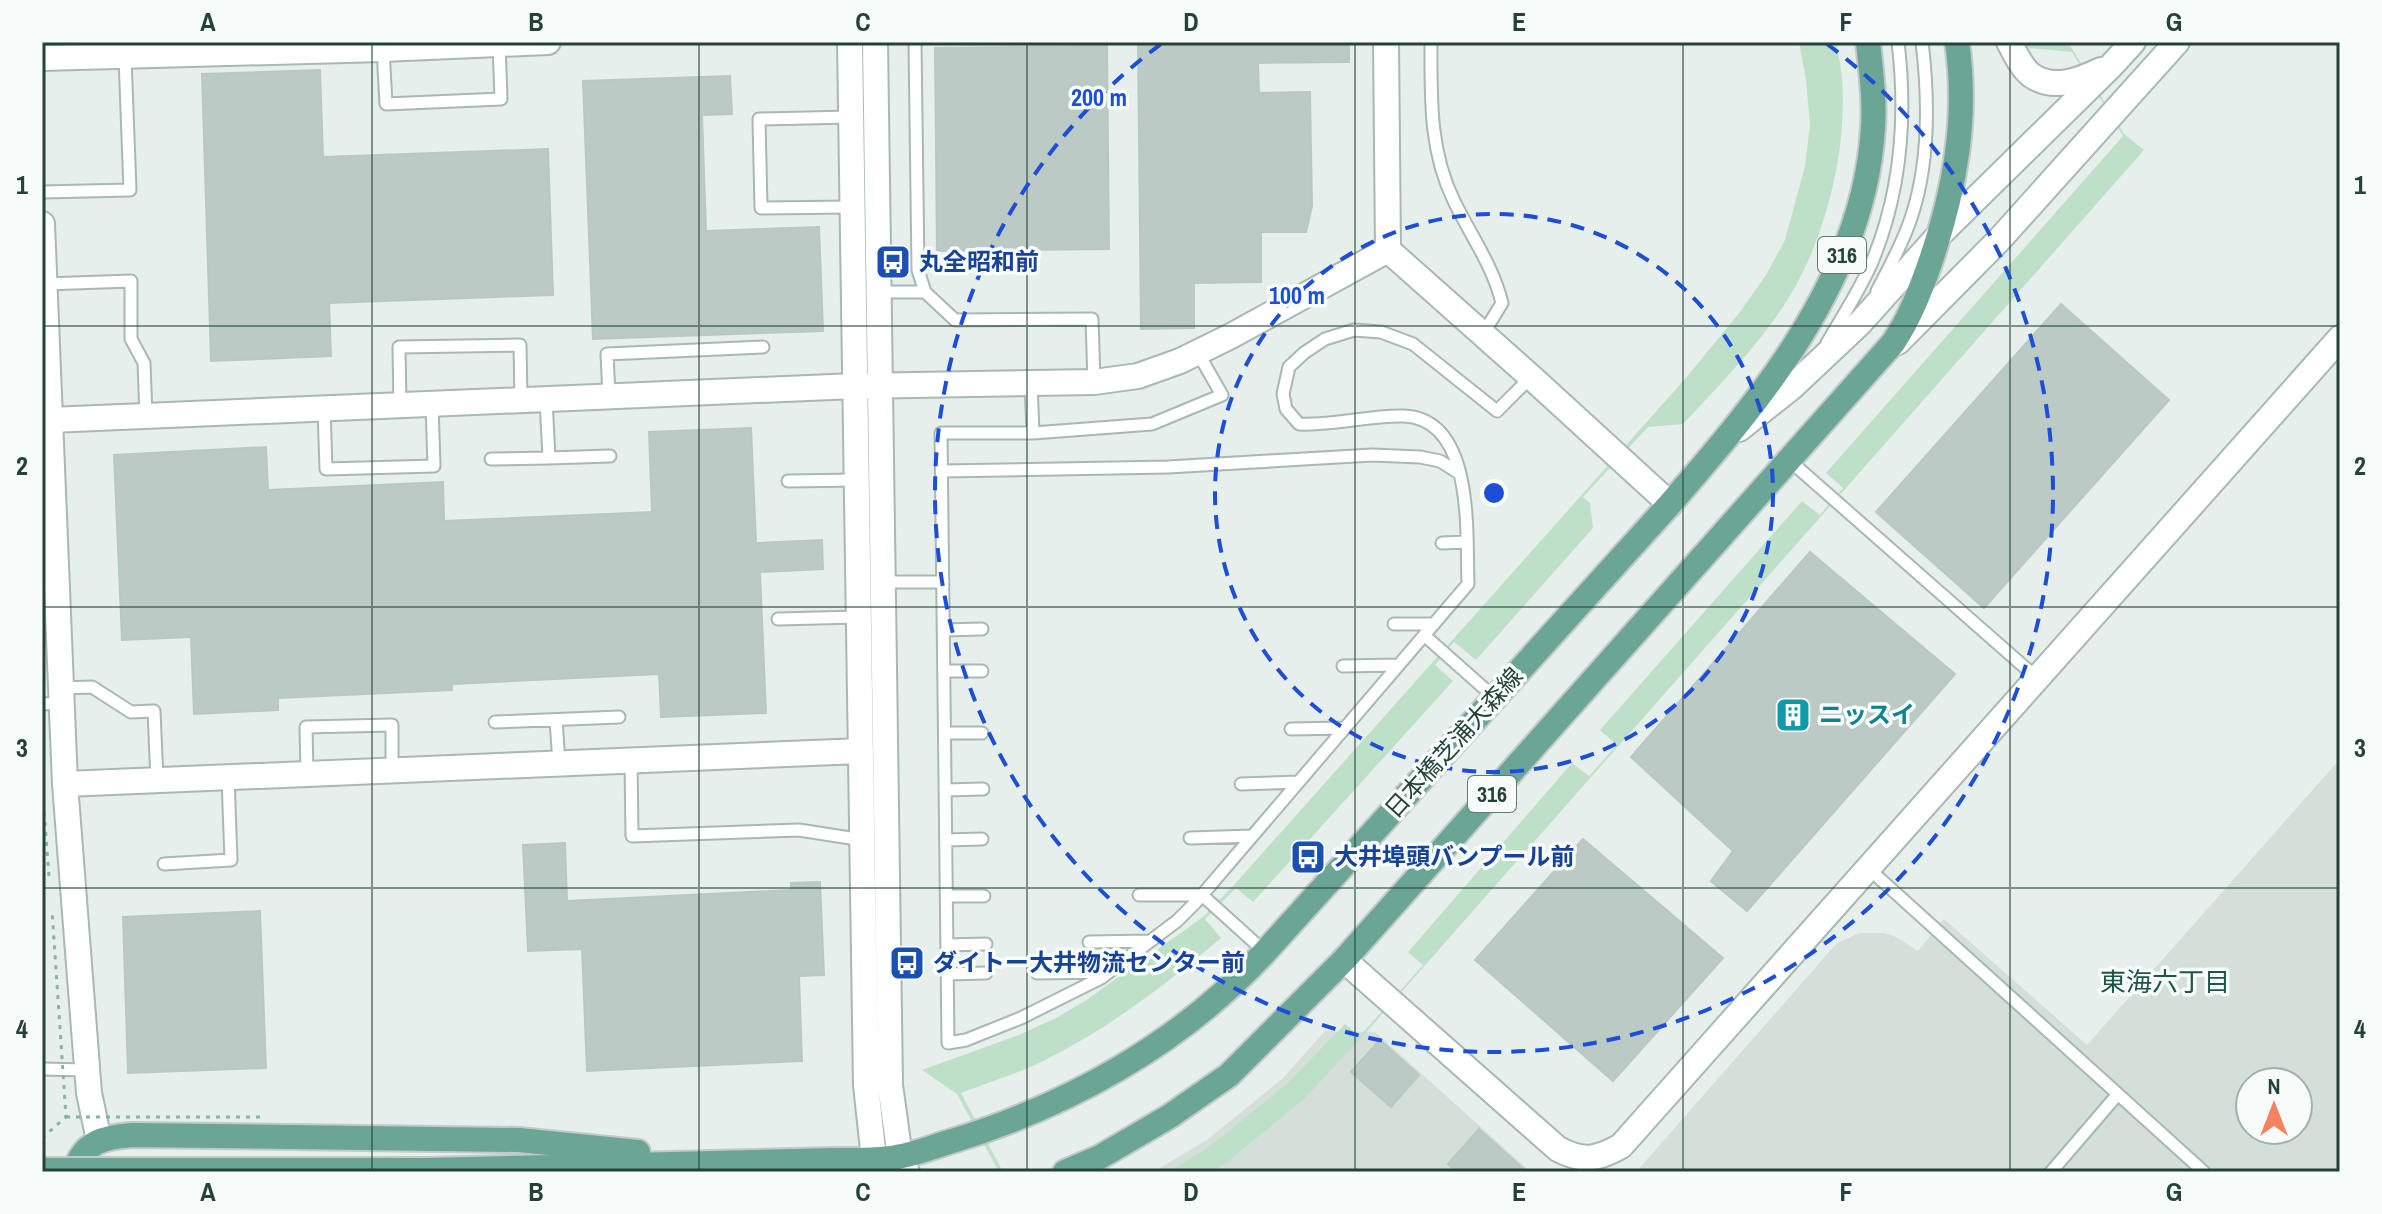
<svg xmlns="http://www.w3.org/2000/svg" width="2382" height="1214" viewBox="0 0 2382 1214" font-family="'Archivo Narrow','Noto Sans JP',sans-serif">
<rect width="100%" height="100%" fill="#e6efeb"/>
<path fill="#d4dfda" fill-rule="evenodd" d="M2340 759V1172H1636L1837 943 1860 933H1884L1896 937 1918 951 1944 919 2087 1045ZM2250 1082H2298V1130H2250Z
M1325 1031 1375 1032 1531 1172H1153L1207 1140 1283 1078Z"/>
<path fill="#bfe0c8" d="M1799 42H1836C1838 54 1841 66 1842 78 1848 157 1822 254 1776 317 1749 355 1715 390 1683 424L1648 427 1583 497 1590 503 1593 528 1476 660 1454 642 1435 665 1453 681 1253 902 1236 888 1205 919 1221 938C1164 986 1104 1032 1037 1064 1013 1075 986 1083 961 1093L1003 1172H999L957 1094 922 1070 1019 1035 1056 1018 1085 1001 1203 917 1234 885 1685 379 1740 312 1766 275 1785 240 1805 166 1810 125 1806 80Z
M2024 42H2068L2124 134 2144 150 1361 1038 1304 1099 1226 1163 1213 1172H1168L1209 1147 1288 1083 1345 1024 1360 1036 1423 965 1408 952 1572 763 1589 776 1617 745 1600 730 1802 501 1820 515 1843 488 1826 473 2123 136 2072 52 2028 48Z"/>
<path fill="#bbcac4" stroke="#b8c9c2" stroke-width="2" d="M1138 42H1349V62L1258 63 1259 93 1310 92 1312 206 1306 232H1261V282L1194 283V328L1141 329Z
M1107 46 1109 249 937 251 935 48Z
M320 70 323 157 548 149 553 295 329 303 331 356 211 361 202 74Z
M730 76 732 114 702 115 706 231 819 227 823 331 593 339 583 81Z
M2061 304 2169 400 1984 608 1876 512Z
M751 428 756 543 822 540 823 569 760 572 766 713 661 717 659 674 452 684V690L278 698V710L194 714 191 637 122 640 114 455 266 447 268 490 443 482 444 521 652 512 649 432Z
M1810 552 1955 674 1747 911 1711 881 1733 851 1631 757Z
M1583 839 1723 958 1613 1081 1475 960Z
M565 843 567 901 791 890V883L820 882 824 975 799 976 802 1061 587 1071 582 949 528 951 523 845Z
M260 911 266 1068 128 1073 123 917Z
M1380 1040 1419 1075 1391 1107 1351 1072Z
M1479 1129 1527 1172H1456L1448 1164Z"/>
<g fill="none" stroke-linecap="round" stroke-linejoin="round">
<defs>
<path id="service" d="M915 42 918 270 925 292
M1431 42C1431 98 1429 150 1454 201 1471 236 1493 266 1502 303L1483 334
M383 49 386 104 501 99 499 44
M851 117 759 119 761 208 852 207
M42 192 130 190 125 57
M45 284 131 281V339L144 363 146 416
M1877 291C1889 268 1903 243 1911 218 1930 162 1929 100 1922 42
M879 292H925L955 320 1092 319 1094 382
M1827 343C1842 317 1860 290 1872 262 1901 192 1907 117 1898 42
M1198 353 1222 395 1152 424 1033 433H941L948 1043 966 1040 1021 1018 1101 978 1177 921 1196 902 1468 584C1466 534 1475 419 1404 416 1368 415 1334 426 1299 424L1286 409 1283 394 1289 367 1304 353 1325 339 1354 330 1381 332 1413 344 1497 411 1531 377
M1031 383 1033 433
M609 396 607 354 763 347
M400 405 399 347 520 345 521 400
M324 409 326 469 434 466 432 404
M549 458 610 456
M491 459 549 458 546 399
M1789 460 2037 678
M942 471 1168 467 1372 455 1420 457 1440 461 1459 473
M788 481 857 480
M1442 543 1466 542
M884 582H943
M778 619 858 617
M1394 624H1434
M944 630 982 629
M1424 635 1495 698
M1343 666 1398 665
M944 671H982
M61 688 92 687 131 712 154 711 157 780
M42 704 61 703
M556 720 559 763
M495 722 619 717
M1291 729 1345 728
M945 733H982
M631 761 632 836 799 830 863 840
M307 774 306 727 392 725V770
M1241 784 1298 782
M945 790 983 789
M1190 838 1252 836
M946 840 982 839
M164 864 231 860 228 778
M1868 868 2204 1172
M1139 895H1202L1265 952
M947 896H984
M1089 942 1150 941
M947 945 986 944
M1037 973 1107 972
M947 974 986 973
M42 1069 87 1070
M2051 1172 2118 1094"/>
<path id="tertiary" d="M850 42 866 1085 874 1159 879 1172
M875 42 890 1085 900 1157 907 1172
M1386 42 1388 250 1531 377 1670 504
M2009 42C2015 53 2021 67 2031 75 2053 91 2080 80 2101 70
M42 58 383 49 548 42
M42 224 65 784 89 1093 99 1140
M1898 342 1999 240 2177 42
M50 420 855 386 1094 382 1138 376 1180 361 1231 336 1388 250
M1739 429 1792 387 1860 323 1939 235 2111 66 2133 42
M65 784 861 751
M1344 960 1558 1149C1583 1162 1596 1160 1621 1146L2340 338"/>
<path id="primary" d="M428 1170 835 1160C857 1160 881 1161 902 1156 918 1153 933 1147 949 1142 1068 1106 1180 1044 1265 952L1670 504C1764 396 1864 277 1873 128 1875 99 1871 71 1868 42
M74 1172C84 1141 104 1137 133 1135L519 1140 638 1152
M1065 1172 1100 1157 1170 1116 1229 1075 1344 960 1893 343C1910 318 1921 289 1931 260 1955 189 1968 117 1957 42"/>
</defs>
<use href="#service" stroke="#a8b8b2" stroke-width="15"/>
<use href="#tertiary" stroke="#a8b8b2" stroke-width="28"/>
<use href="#primary" stroke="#c2cac8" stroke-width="28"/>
<path stroke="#86b3a5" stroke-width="3" stroke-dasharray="4 6" stroke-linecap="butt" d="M44 812 49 876"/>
<use href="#service" stroke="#fff" stroke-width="11"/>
<use href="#tertiary" stroke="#fff" stroke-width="24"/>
<use href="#primary" stroke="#6aa596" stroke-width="24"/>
<defs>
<path id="primary-bridge" d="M42 1170H428"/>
</defs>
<use href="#primary-bridge" stroke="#c2cac8" stroke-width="28" stroke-linecap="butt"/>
<path stroke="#86b3a5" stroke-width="3" stroke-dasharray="4 6" stroke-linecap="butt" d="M66 1117H262
M42 1138 66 1117 52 910"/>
<use href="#primary-bridge" stroke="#6aa596" stroke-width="24"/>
</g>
<path fill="none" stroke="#24423a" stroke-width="2" stroke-opacity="0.55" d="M372 42V1172M699 42V1172M1027 42V1172M1355 42V1172M1683 42V1172M2010 42V1172M42 326H2340M42 607H2340M42 888H2340"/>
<g fill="none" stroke="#1d4ed8" stroke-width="4" stroke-dasharray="14 10">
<circle cx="1494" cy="493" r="279"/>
<path d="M1827 44A559 559 0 1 1 1161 44"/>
</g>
<defs>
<symbol id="bus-square" viewBox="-11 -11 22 22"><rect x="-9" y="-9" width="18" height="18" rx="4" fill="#1a4fb4" stroke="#f7fbf9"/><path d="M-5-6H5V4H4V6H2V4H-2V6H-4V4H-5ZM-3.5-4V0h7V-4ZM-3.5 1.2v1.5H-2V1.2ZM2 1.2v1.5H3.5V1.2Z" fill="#fff"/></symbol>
<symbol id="building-square" viewBox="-11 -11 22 22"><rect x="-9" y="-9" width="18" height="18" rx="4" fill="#0f9aa8" stroke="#f7fbf9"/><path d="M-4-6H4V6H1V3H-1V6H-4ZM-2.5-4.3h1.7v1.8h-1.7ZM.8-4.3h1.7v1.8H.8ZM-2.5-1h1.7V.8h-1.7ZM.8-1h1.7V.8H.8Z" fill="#fff"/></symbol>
</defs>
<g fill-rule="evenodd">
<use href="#bus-square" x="873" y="242" width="40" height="40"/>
<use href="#building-square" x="1773" y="695" width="40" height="40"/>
<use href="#bus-square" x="1288" y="837" width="40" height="40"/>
<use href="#bus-square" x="887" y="943" width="40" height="40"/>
</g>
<g text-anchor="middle" stroke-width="7" stroke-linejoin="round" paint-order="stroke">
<g fill="#f7fbf9" stroke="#637a73" stroke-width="2">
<rect x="1818" y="237" width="48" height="36" rx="6"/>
<rect x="1468" y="776" width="48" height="36" rx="6"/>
</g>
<g font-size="22" font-weight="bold" fill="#24423a">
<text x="1842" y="263">316</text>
<text x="1492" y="802">316</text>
</g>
<g font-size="24" font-weight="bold" fill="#164399" stroke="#f7fbf9" text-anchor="start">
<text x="919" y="270">丸全昭和前</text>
<text x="1334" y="865">大井埠頭バンプール前</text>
<text x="933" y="971">ダイトー大井物流センター前</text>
</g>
<g font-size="24" font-weight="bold" fill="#0d838f" stroke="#f7fbf9" text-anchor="start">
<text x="1819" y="723">ニッスイ</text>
</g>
<g font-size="24" fill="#24423a" stroke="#f7fbf9">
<text transform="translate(1454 743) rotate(-48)" y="8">日本橋芝浦大森線</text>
</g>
<g font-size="26" fill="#1f5548" stroke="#f7fbf9">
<text x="2165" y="991">東海六丁目</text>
</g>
</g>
<circle cx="1494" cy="493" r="12" fill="#1d4ed8" stroke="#f7fbf9" stroke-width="4"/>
<g font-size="24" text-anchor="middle" font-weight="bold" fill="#1d4ed8" stroke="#f7fbf9" stroke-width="7" stroke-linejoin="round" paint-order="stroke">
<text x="1099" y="106">200 m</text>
<text x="1297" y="304">100 m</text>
</g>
<rect width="2382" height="1214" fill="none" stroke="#f7fbf9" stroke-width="88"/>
<g transform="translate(2274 1106)"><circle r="38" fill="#f7fbf9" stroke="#a3b1ad" stroke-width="2"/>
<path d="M0-6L14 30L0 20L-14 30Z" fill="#f4845f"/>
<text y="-12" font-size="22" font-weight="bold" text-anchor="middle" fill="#24423a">N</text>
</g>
<rect x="44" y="44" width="2294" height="1126" fill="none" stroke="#24423a" stroke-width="3"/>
<g font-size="26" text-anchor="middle" font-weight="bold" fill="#24423a">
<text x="208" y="31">A</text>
<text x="536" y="31">B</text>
<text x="863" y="31">C</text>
<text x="1191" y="31">D</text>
<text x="1519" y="31">E</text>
<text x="1846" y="31">F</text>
<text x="2174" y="31">G</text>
<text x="22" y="194">1</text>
<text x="2360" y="194">1</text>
<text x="22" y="475">2</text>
<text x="2360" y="475">2</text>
<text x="22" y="757">3</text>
<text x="2360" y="757">3</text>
<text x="22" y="1038">4</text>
<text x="2360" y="1038">4</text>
<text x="208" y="1201">A</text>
<text x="536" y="1201">B</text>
<text x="863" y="1201">C</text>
<text x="1191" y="1201">D</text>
<text x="1519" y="1201">E</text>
<text x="1846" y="1201">F</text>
<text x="2174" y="1201">G</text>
</g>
</svg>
